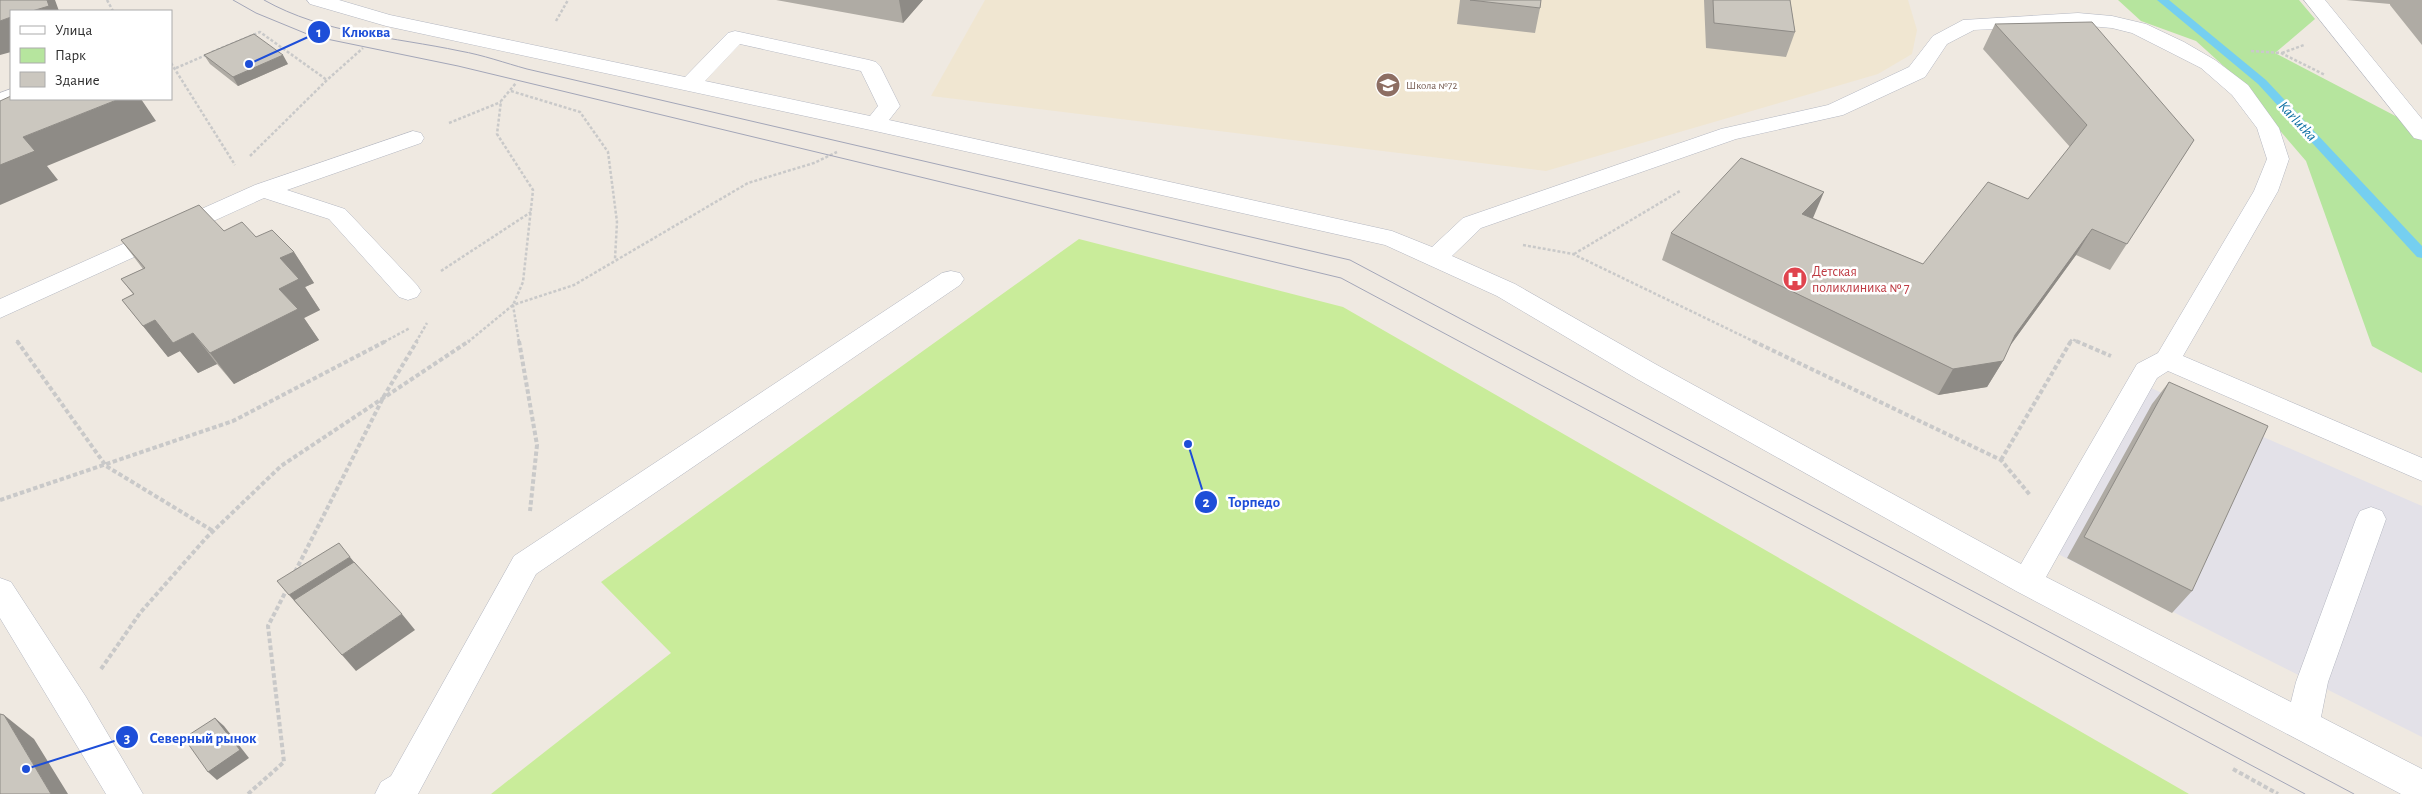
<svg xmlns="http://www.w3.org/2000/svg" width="2422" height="794" viewBox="0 0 2422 794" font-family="'Alegreya Sans',sans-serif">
<rect width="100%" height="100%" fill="#efe9e1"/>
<path fill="#e3e1e8" d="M2144 385 2422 506V737L2054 552Z"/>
<path fill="#f0e6d1" d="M985 0H1908L1917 30 1912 54 1878 74 1546 171 931 96Z"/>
<path fill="#b6e59e" d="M2118 0H2299L2315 19 2275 53 2405 121 2422 141V373L2372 346 2306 161 2227 69 2196 41 2141 21Z"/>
<path fill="#c9ec9a" d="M1079 239 1343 307 2189 794H491L671 653 601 582Z"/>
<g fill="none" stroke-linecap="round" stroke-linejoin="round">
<path fill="#75cff0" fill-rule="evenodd" d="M2157 0H2169L2266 80 2422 246V258L2417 257 2258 84Z"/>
<defs>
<path id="minor" d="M307 0H339L390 15 685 77 728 33 735 31 869 60 876 62 880 66 900 106 889 120 1392 231 1432 247 1463 218 1721 129 1828 105 1909 67 1933 36 1963 20 2078 13 2112 16 2146 24 2184 42 2215 60 2248 85 2279 128 2289 159 2278 191 2183 356 2422 458V481L2168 371 2157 378 2046 577 2291 702 2296 682 2356 519 2360 511 2371 507 2382 511 2386 519 2328 682 2321 717 2422 769V794H2401L2016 591 1637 379 1497 296 1385 245 875 131 386 26 310 4ZM2078 25 2112 28 2132 33 2201 68 2232 95 2257 128 2267 159 2254 191 2158 353 2137 364 2021 564 1657 365 1515 284 1452 256 1481 228 1736 139 1843 115 1925 77 1947 44 1974 30ZM740 44 861 71 878 106 870 116 705 81Z
M2304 0H2325L2422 119V140L2414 138Z
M11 89V99H20L0 108V93Z
M413 131 421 133 424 138 421 143 287 190 345 209 417 285 421 291 417 297 408 300 399 297 329 219 264 198 0 318V299L255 185Z
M951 271 960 273 964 279 960 285 536 574 418 794H375L381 782 391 776 514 556 942 273Z
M0 578 11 582 86 697 143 794H106L0 618Z"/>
</defs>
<use href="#minor" stroke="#b4b7c1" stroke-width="1"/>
<path stroke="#c9c9c9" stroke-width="2.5" stroke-dasharray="3 2" stroke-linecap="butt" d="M107 0 113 11
M556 21 568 0
M2251 51 2281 53 2325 75
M212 52 260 32 327 80
M2282 53 2304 45
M171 63 235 165
M176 68 206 55
M511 91 580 112 608 152 617 222 615 259
M449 123 501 102
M250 156 327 80 363 48
M1523 245 1573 254 1755 342
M1574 254 1680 191
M441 271 531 212
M17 340 18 342
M384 342 410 328
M416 342 427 323
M468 342 513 305 523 282 533 190 497 134 501 101 516 83
M519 342 513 305 574 285 748 183 814 163 837 152
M2070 342 2072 339 2078 342"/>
<path stroke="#c9c9c9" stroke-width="4" stroke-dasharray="4.5 2.5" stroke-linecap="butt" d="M17 341 106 466 213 531
M519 341 537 445 530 511
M1753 341 2001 460 2030 495
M2076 341 2111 356
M2001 460 2071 341
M0 500 233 421 386 341
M295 572 384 396 417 341
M101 669 140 613 206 538 281 466 469 341
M2233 769 2278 794
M248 794 284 762 268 626 287 589"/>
<use href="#minor" fill="#fff" fill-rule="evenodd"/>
<path stroke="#a3a6b8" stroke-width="1" d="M233 0 256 13 312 36 458 66 1341 278 2305 794
M264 0C324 34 394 37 460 51 483 55 505 63 527 69L1350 260 2354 794"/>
</g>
<path fill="#afaba4" d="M776 0H923L903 23Z
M1460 0H1541L1540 8 1535 33 1457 24Z
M1704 0H1790L1795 32 1786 57 1706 48Z
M2346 0H2422V45L2390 5V4Z
M1995 24 2194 140 2110 270 2076 255 2009 347 2003 361 1987 387 1938 395 1662 260 1671 233 1813 218 1923 264 2028 199 2070 147 1983 49Z
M204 55 288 64 238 86 210 64Z
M224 231 256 237 294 252 314 283 305 287 320 310 304 318 319 340 234 384 217 364 198 373 180 351 168 357 122 300 133 294 121 279 143 269 121 240Z
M2169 382 2192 591 2172 613 2067 558 2152 404Z"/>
<path fill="#8e8b86" d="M47 0H55L59 11H32Z
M899 0H923L903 23Z
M11 17V52L0 55V21Z
M283 55 288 64 238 86 233 77Z
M119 99H141L156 121 47 166 58 180 0 205V165L23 137Z
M1824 192 1813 218 1792 240 1802 214Z
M2092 229 2076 255 1999 361H2003L1987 387 1938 395 1953 369Z
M294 252 314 283 305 287 320 310 304 318 319 340 234 384 210 353 279 289 280 258Z
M155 320 180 351 168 357 143 326Z
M193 333 217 364 198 373 173 343Z
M350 557 367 578 308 616 289 595Z
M402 614 415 630 356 671 342 655Z
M4 715 34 739 68 794H51Z
M215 718 224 726 249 758 217 780 208 772Z"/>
<path fill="#cbc7bf" stroke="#8e8b86" d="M0 0H47L49 6 32 11H11V17L0 21Z
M1470 0H1541L1540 8Z
M1713 0H1790L1795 32 1714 23Z
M2092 22 2194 140 2127 244 2092 229 2015 335 2003 361 1953 369 1671 233 1741 158 1824 192 1802 214 1923 264 1988 182 2028 199 2087 125 1995 24Z
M254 34 283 55 233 77 204 55Z
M11 96V99H119L23 137 35 151 0 165V101Z
M199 205 224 231 242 222 256 237 272 230 294 252 280 258 299 279 279 289 298 309 210 353 193 333 173 343 155 320 143 326 122 300 134 294 121 279 145 268 121 240Z
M2169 382 2268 426 2192 591 2084 537Z
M339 543 350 557 289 595 277 581Z
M354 562 402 614 342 655 294 600Z
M0 714 4 715 51 794H0Z
M215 718 240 750 208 772 184 738Z"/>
<defs>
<symbol id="school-disc" viewBox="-11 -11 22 22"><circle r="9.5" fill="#8d6e63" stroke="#fff"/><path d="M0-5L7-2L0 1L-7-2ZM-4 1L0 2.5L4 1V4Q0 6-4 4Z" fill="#fff"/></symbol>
<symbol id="hospital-disc" viewBox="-11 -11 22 22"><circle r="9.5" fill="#e0444e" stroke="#fff"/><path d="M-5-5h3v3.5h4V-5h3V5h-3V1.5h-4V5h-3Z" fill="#fff"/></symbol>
</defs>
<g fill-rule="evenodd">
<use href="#school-disc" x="1374" y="71" width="28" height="28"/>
<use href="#hospital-disc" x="1781" y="265" width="28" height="28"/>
</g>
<g text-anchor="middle" stroke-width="5" stroke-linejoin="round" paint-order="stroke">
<g font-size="11" fill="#785e54" stroke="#fff" text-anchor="start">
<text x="1406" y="89">Школа №72</text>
</g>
<g font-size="14" fill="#be3a42" stroke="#fff" text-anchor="start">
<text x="1812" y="276">Детская<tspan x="1812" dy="16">поликлиника № 7</tspan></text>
</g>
<g font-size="15" font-style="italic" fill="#0d6fa3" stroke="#fff">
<text transform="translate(2298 121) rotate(47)" y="5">Karlutka</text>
</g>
</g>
<path fill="none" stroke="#1d4ed8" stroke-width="2" d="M249 64L319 32M1188 444L1206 502M26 769L127 737"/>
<g fill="#1d4ed8" stroke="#fff" stroke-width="2">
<circle cx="249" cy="64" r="5"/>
<circle cx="1188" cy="444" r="5"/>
<circle cx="26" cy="769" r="5"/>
<circle cx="319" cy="32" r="12"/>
<circle cx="1206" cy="502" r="12"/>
<circle cx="127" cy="737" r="12"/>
</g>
<g font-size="15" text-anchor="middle" font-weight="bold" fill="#fff">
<text x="319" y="37">1</text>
<text x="1206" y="507">2</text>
<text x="127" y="743">3</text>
</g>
<g font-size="15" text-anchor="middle" font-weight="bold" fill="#1d4ed8" stroke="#fff" stroke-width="5" stroke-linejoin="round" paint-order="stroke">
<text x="366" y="37">Клюква</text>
<text x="1254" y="507">Торпедо</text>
<text x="203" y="743">Северный рынок</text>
</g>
<rect x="10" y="10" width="162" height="90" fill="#ffffff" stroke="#ababab"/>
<rect x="20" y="26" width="25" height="8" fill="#ffffff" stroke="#ababab"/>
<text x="55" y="35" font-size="15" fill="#2e2e2e">Улица</text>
<rect x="20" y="48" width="25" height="15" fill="#b6e59e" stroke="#ababab"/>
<text x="55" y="60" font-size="15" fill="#2e2e2e">Парк</text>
<rect x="20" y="72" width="25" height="15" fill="#cbc7bf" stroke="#ababab"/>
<text x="55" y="85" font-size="15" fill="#2e2e2e">Здание</text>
</svg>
